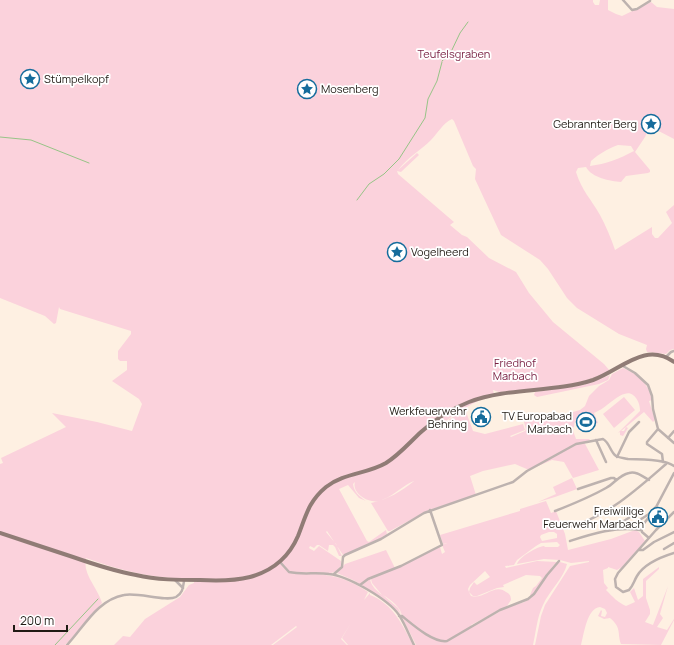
<svg xmlns="http://www.w3.org/2000/svg" width="674" height="645" viewBox="0 0 674 645" font-family="Manrope,sans-serif">
<rect width="100%" height="100%" fill="#fef0e2"/>
<path fill="#fbd2dc" fill-rule="evenodd" d="M0 0H593V2L595 5H599L600 0H608V10L616 14 622 16 651 2 657 7 674 9V139L651 127 649 128 645 137 635 152 650 170V172L648 173 626 176 621 182C610 181 592 178 586 167L578 168 576 172C582 191 591 199 600 215 606 226 611 238 615 250L652 227V234L655 238H658L672 223 666 212 674 205V349L670 350 666 354 647 352 646 349 647 345 619 334 577 308 567 298 548 269 540 260 501 235 475 179 476 169 473 166 454 121 452 119C443 123 438 133 431 140 421 150 407 158 398 170L417 153 419 155 401 172 397 171 398 174 454 222 450 225 462 235 467 237 489 258 516 272 529 293 553 322 604 364 610 371C576 388 536 389 499 392L493 390 494 394C474 402 455 412 439 427V428H441L447 421 465 409 473 431 485 434 523 424 525 430 510 436 511 437 525 431 526 429 524 422 525 420 547 416 552 418 580 410 585 406 589 396 599 386 609 380 612 374 623 368C638 374 649 384 652 400L649 401 655 420 653 422 644 412 621 431H624L626 427 628 428 623 436 620 435V432L618 433 640 411C640 405 638 399 633 395 624 387 607 407 598 411 591 415 582 417 575 420L574 427 572 428 576 439H589L590 440 584 442 599 470 573 478 564 462 552 460 529 470 515 464 483 471 470 476 476 495 429 510 390 531H388L371 503C387 500 402 491 414 481 403 485 395 495 384 499 380 501 376 502 372 501 363 500 352 491 355 482L353 484C354 492 359 496 366 501L359 498 348 485 339 489 367 541 369 542 386 530 387 534 381 538 343 555 327 531 326 532 336 544 342 556H339L335 547 333 545H329L328 551 319 545H317L314 548 310 546 309 548 314 551 319 546 341 561V566L335 572 331 573 299 572C328 575 343 575 368 592L364 600 370 593V595C393 604 402 624 413 645H348L342 638 351 623 341 639 347 645H273L297 627 296 626 271 645H114L123 636 130 637 145 619 180 597 189 585 194 583V578C156 580 122 571 86 558 82 574 98 588 102 603L69 641 65 645H0V464L3 463 1 458 66 427 52 413 97 422 132 431 142 404 139 399 112 381 127 370V361H120L118 359V351L131 334V331L60 309 59 307 56 323 54 324 45 316 0 298ZM618 145 631 146 634 151C619 159 606 164 590 166L591 161C599 154 607 149 618 145Z
M610 375 608 380 599 384 537 397 534 395 535 392 583 385Z
M624 397 635 410 614 428 603 414Z
M594 413 598 423 579 430 575 420Z
M572 478 577 489 555 497 538 502 556 494 553 487Z
M546 501 551 513 556 511 565 534 568 550 611 539 635 530 639 532 645 541 622 567 617 570 608 567V568L603 570 604 583 608 588 606 590C613 597 617 602 626 606L635 602 630 592 634 588 638 600 643 596V579L659 567V569L646 581V598L650 610V614L645 622 653 625 668 586 660 614 663 618 657 627 667 630 674 619V620L661 645 621 644C617 633 622 628 610 618L604 619 598 616 601 610 602 611 601 616 605 617 607 613 605 609 600 607C587 608 584 634 581 645H535L541 616 545 605 570 566 589 562V561L571 563 560 560 544 559 517 564C520 556 537 547 544 546L545 547H558L560 545 557 542 541 543 536 546 517 560 514 565 505 566 506 568 537 561 557 562 551 568 560 562 567 564C564 578 549 591 543 605 537 617 536 632 533 645H416L402 617C402 608 391 600 383 595L398 608 401 614 391 605 361 585 370 579C371 586 377 591 382 595L372 583 371 579 440 547 442 554 445 552 442 545 447 543 443 544 440 535 520 511V509ZM549 532H554L557 534V538L542 541 540 537 541 535ZM485 571 490 577 477 585 474 582 470 588 469 592 473 596H477L497 588 504 587 503 585 526 575 540 576 542 578 536 586 533 588 530 595 532 597C525 604 515 604 506 608 495 614 483 621 472 627L471 625 507 606 511 600C511 596 510 594 506 592 494 583 484 600 471 596L469 592 468 589 470 585Z
M386 550 395 568 360 584 353 580 337 573 345 564Z"/>
<g fill="none" stroke-linecap="round" stroke-linejoin="round">
<path stroke="#97c487" stroke-width="1" d="M442 61 450 54 460 33 468 22
M0 137 31 140 89 163
M357 200 369 184 384 174 399 159 425 118 428 99 437 81 442 62
M55 645 98 599"/>
<path stroke="#bdb2af" stroke-width="2.5" d="M623 0 632 10 637 9 650 1V0
M666 357 671 352 674 351
M623 366 635 373 648 385 652 396 653 409 658 429 674 443
M658 429 647 442V444L662 454 663 462
M668 438 674 431
M596 440 606 462
M617 457 629 432 639 422
M578 489 611 478H614L616 480
M555 511C573 504 590 497 606 488 614 484 619 475 629 473 636 471 642 476 649 480
M674 512 656 530 618 573 615 579 616 587 623 592 629 590C633 586 634 581 637 576 644 564 661 557 674 553
M638 521 649 514 656 507
M565 528C605 519 636 490 666 464
M619 529 621 523 633 515
M649 538 642 532 641 527 654 511 674 473
M570 541C592 534 617 526 640 530
M664 549 674 543
M639 550H643L654 542 674 532
M280 562 289 572C302 575 316 572 329 574 348 576 388 599 399 615 405 624 409 635 414 645
M334 574 342 567 343 557 345 555 381 539 424 513 513 482 527 471 576 444 603 439C610 443 610 452 616 456 620 458 624 458 628 459 640 459 665 459 674 466
M175 580 183 588
M360 585 368 579 401 566 442 545 430 510
M399 616H402C412 624 433 643 447 641L500 610 528 599 534 594 547 575 559 561
M67 645C84 627 97 600 124 595 138 592 166 602 176 597 183 593 183 587 184 581"/>
<path stroke="#907c76" stroke-width="4" d="M0 533C24 541 49 549 73 557 93 564 114 571 136 575 157 580 179 580 200 580 217 581 234 581 250 577 272 571 289 557 298 536 306 516 308 502 326 487 344 473 367 474 386 463 399 455 409 443 421 432 435 419 451 409 469 402 509 387 553 393 593 380 621 370 645 341 674 362"/>
</g>
<defs>
<symbol id="sight-ring" viewBox="-11 -11 22 22"><circle r="9.5" fill="#fff" stroke="#156c9c" stroke-width="1.5"/><path d="M0-6L1.8-2.2L6-1.7L2.9 1.2L3.7 5.4L0 3.3L-3.7 5.4L-2.9 1.2L-6-1.7L-1.8-2.2Z" fill="#156c9c"/></symbol>
<symbol id="civic-ring" viewBox="-11 -11 22 22"><circle r="9.5" fill="#fff" stroke="#156c9c" stroke-width="1.5"/><path d="M-.6-6.5H3V-4.5H.6V-3L4-1V1h2V6H-6V1h2V-1L-.6-3ZM-1.2 2.5V6h2.4V2.5Z" fill="#156c9c"/></symbol>
<symbol id="stadium-ring" viewBox="-11 -11 22 22"><circle r="9.5" fill="#fff" stroke="#156c9c" stroke-width="1.5"/><path d="M0-5a6.5 5 0 1 0 0 10a6.5 5 0 1 0 0-10ZM-3.5-1.8h7v3.6h-7Z" fill="#156c9c"/></symbol>
</defs>
<g fill-rule="evenodd">
<use href="#sight-ring" x="19" y="68" width="22" height="22"/>
<use href="#sight-ring" x="296" y="78" width="22" height="22"/>
<use href="#sight-ring" x="640" y="113" width="22" height="22"/>
<use href="#sight-ring" x="386" y="241" width="22" height="22"/>
<use href="#civic-ring" x="470" y="406" width="22" height="22"/>
<use href="#stadium-ring" x="575" y="411" width="22" height="22"/>
<use href="#civic-ring" x="647" y="506" width="22" height="22"/>
</g>
<g text-anchor="middle" stroke-width="3.5" stroke-linejoin="round" paint-order="stroke">
<g font-size="11" fill="#781e41" stroke="#fff">
<text x="454" y="58">Teufelsgraben</text>
<text x="515" y="367">Friedhof<tspan x="515" dy="13">Marbach</tspan></text>
</g>
<g font-size="11" fill="#201a14" stroke="#fff" text-anchor="end">
<text x="44" y="83" text-anchor="start">Stümpelkopf</text>
<text x="321" y="93" text-anchor="start">Mosenberg</text>
<text x="637" y="128">Gebrannter Berg</text>
<text x="411" y="256" text-anchor="start">Vogelheerd</text>
<text x="467" y="415">Werkfeuerwehr<tspan x="467" dy="13">Behring</tspan></text>
<text x="572" y="420">TV Europabad<tspan x="572" dy="13">Marbach</tspan></text>
<text x="644" y="515">Freiwillige<tspan x="644" dy="13">Feuerwehr Marbach</tspan></text>
</g>
</g>
<path d="M14 625v6h53v-6" fill="none" stroke="#201a14" stroke-width="2"/>
<text x="20" y="625" font-size="12" fill="#201a14" stroke="#ffffff" stroke-width="3" paint-order="stroke">200 m</text>
</svg>
